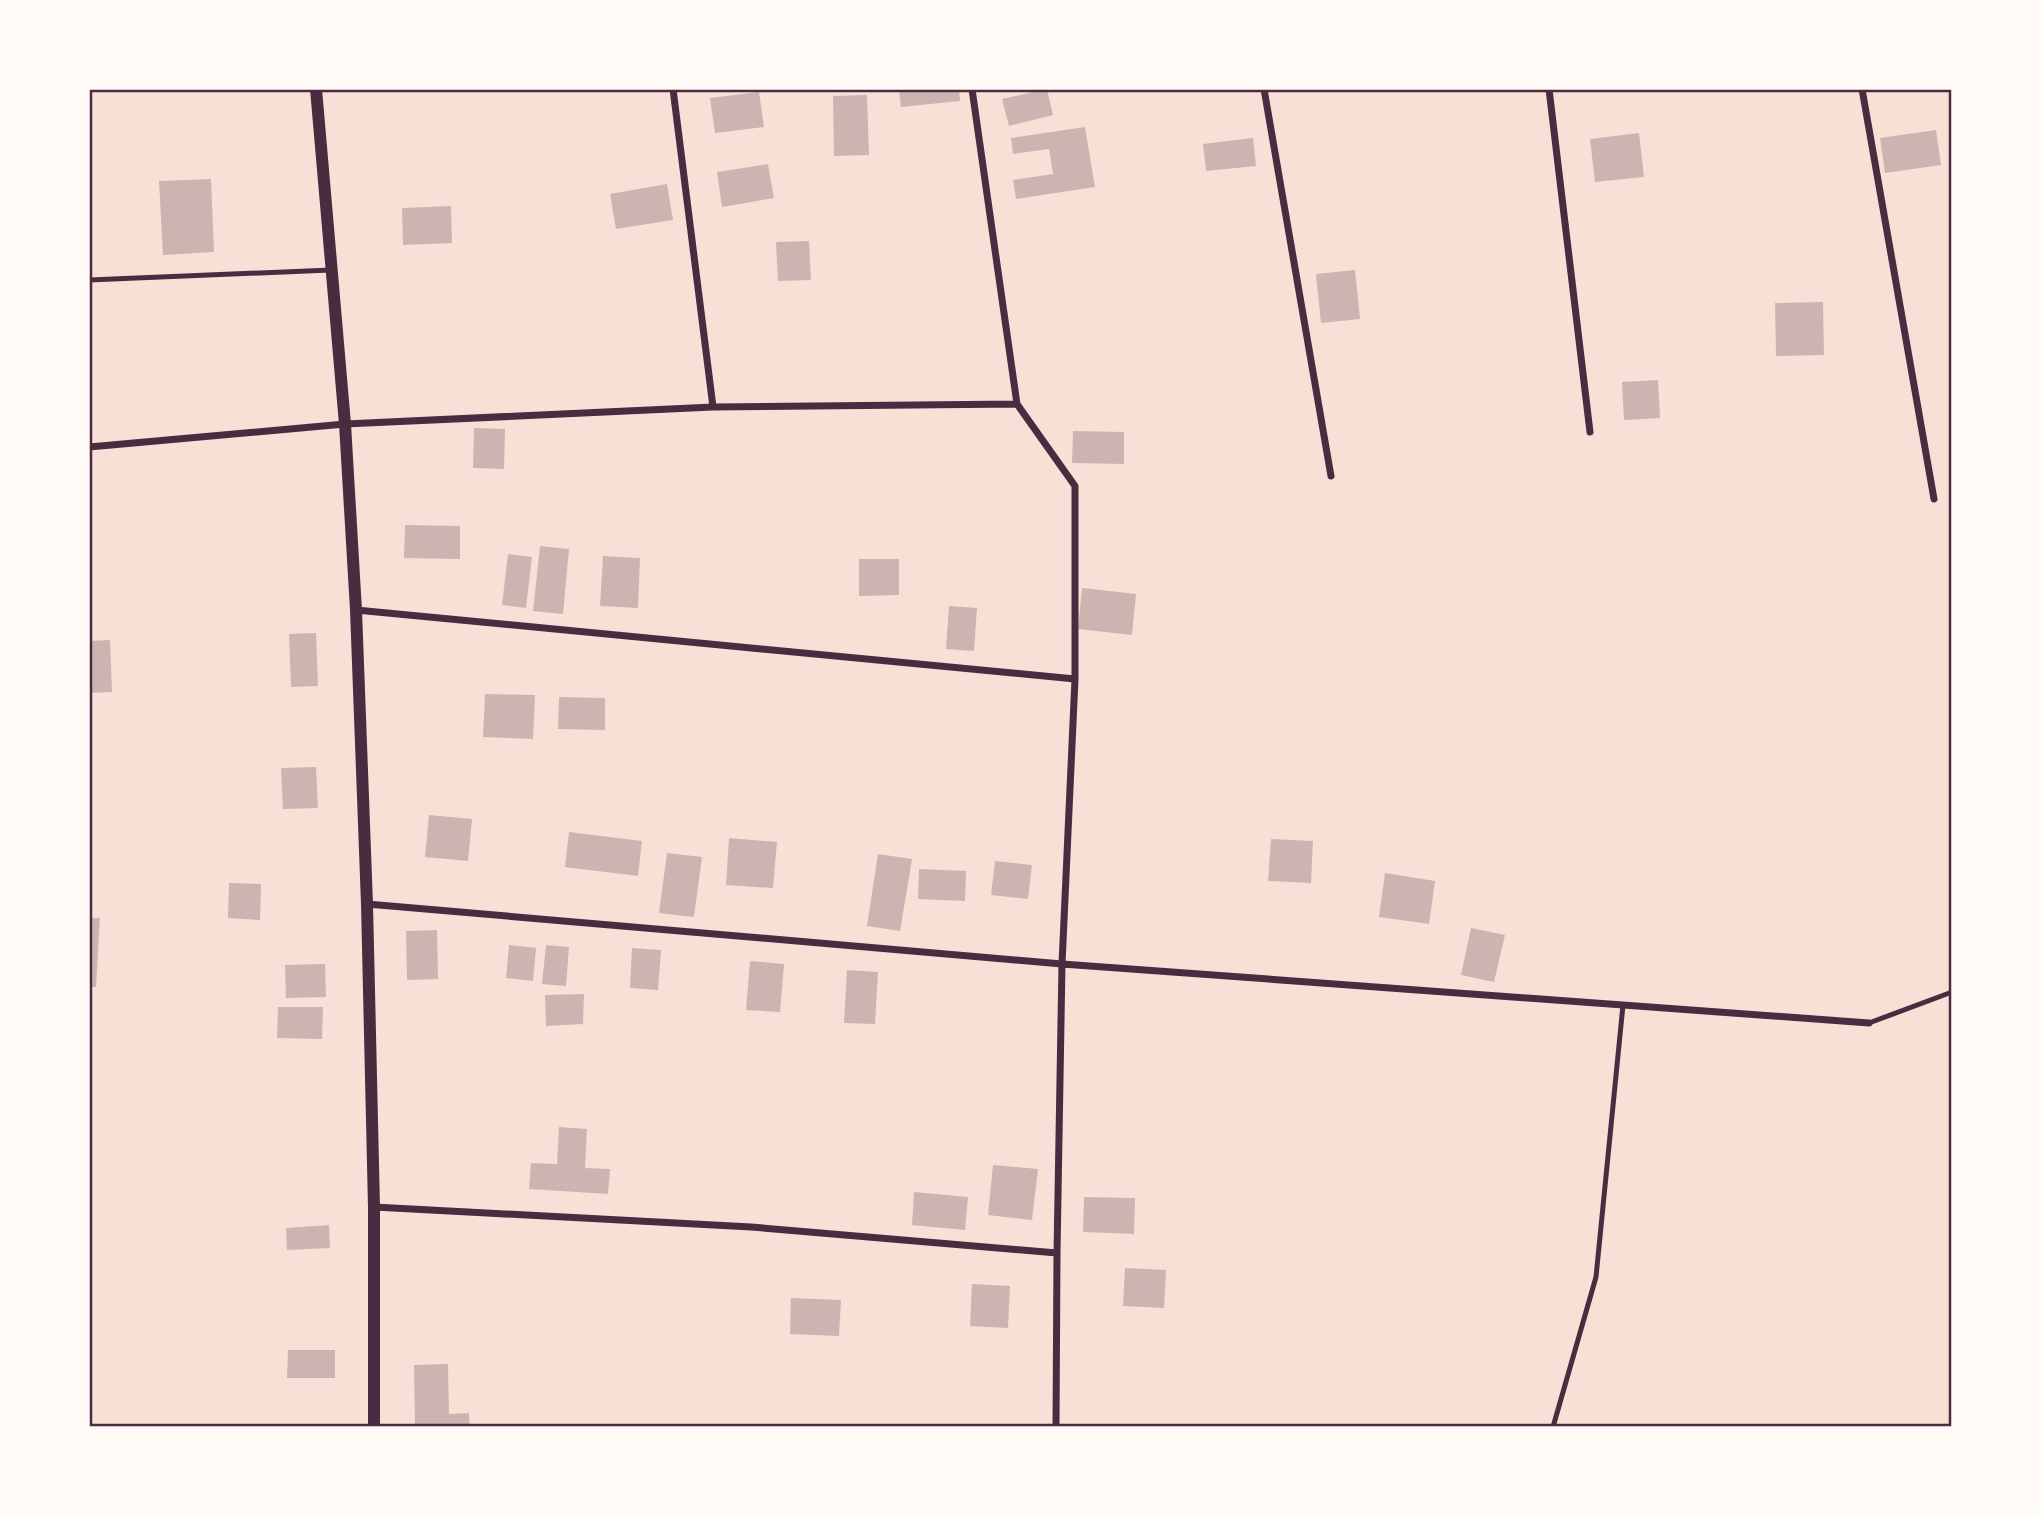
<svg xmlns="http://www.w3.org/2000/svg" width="2041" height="1516" viewBox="0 0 2041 1516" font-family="Roboto,sans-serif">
<rect width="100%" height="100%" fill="#f7e1d7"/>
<path fill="#ccb4b1" d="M899 89H959L960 101 901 107Z
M1047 89 1053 115 1009 126 1002 99Z
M759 92 764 127 715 133 710 98Z
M867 95 869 155 834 156 833 96Z
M1085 127 1095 187 1016 199 1013 180 1053 174 1049 149 1013 154 1011 138Z
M1936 130 1941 165 1885 173 1880 138Z
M1639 133 1644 177 1595 182 1590 139Z
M1253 138 1256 166 1206 171 1203 144Z
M768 164 774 198 722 207 717 172Z
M211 179 214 252 163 255 159 181Z
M667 184 673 220 616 229 610 194Z
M451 206 452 243 403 245 402 208Z
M809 241 811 280 778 281 776 242Z
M1355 270 1360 319 1321 323 1316 274Z
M1823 302 1824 355 1776 356 1775 303Z
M1658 380 1660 418 1624 420 1622 382Z
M474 428 505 429 504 469 473 468Z
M1073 431 1124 432V464L1072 463Z
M405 525 460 526V559L404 558Z
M540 546 569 549 563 614 533 611Z
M508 554 532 557 526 608 502 605Z
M603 556 640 558 638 608 600 606Z
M859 559H899V595L859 596Z
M1082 588 1136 594 1132 635 1078 629Z
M949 606 977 608 974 651 946 649Z
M316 633 318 686 291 687 289 634Z
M110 640 112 692 89 693V641Z
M485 694 535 695 533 739 483 737Z
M559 697 605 698V730L558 729Z
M316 767 318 808 283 809 281 768Z
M429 815 472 819 468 861 425 857Z
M569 832 642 841 638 876 565 867Z
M729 838 777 842 773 888 726 885Z
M1271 839 1313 841 1311 883 1268 881Z
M667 853 702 857 694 917 659 913Z
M878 854 912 859 900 931 867 926Z
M995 861 1032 865 1028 899 991 895Z
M919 869 966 871 965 901 918 899Z
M1385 873 1435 881 1429 924 1379 917Z
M229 883 261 884 260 920 228 918Z
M89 918H100L96 987H89Z
M1471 928 1505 935 1494 982 1461 975Z
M437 930 438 979 407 980 406 931Z
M509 945 536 948 533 981 506 978Z
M546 945 569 947 566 986 542 984Z
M632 948 661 950 658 990 630 988Z
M750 961 784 964 780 1012 746 1010Z
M325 964 326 997 286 998 285 965Z
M847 970 878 972 875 1024 844 1023Z
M584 994 583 1024 546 1026 545 995Z
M278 1007H323L322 1039 277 1038Z
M559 1127 587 1129 585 1168 610 1169 608 1194 529 1189 531 1163 557 1164Z
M993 1165 1038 1169 1032 1220 988 1215Z
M914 1192 968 1197 965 1230 912 1225Z
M1084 1197 1135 1198 1134 1234 1083 1232Z
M329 1225 330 1248 287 1250 286 1228Z
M1125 1268 1166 1270 1164 1308 1123 1306Z
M972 1284 1010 1286 1008 1328 970 1326Z
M791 1298 841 1300 839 1336 790 1334Z
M288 1350H335V1378H287Z
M448 1364 449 1414 469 1413 470 1427H415L414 1365Z"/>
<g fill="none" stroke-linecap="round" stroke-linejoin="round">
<path stroke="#4a2c40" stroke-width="5" d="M89 280 331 270
M1869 1023 1952 992
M1553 1427 1596 1277 1623 1005"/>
<path stroke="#4a2c40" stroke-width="7" d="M673 89 713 407
M972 89 1017 404 1075 486V679L1062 964 1057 1253 1056 1427
M1264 89 1331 476
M1549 89 1590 432
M1862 89 1934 499
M89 447 345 424 713 407 1017 404
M356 610 1075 679
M367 904 1062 964 1869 1023
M374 1207 751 1227 1057 1253"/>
<path stroke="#4a2c40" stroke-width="12" d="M316 89 345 424 356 610 367 904 374 1207V1427"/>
</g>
<rect width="2041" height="1516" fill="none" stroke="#fffaf5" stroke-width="182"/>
<rect x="91" y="91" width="1859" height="1334" fill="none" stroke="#4a2c40" stroke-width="2.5"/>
</svg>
